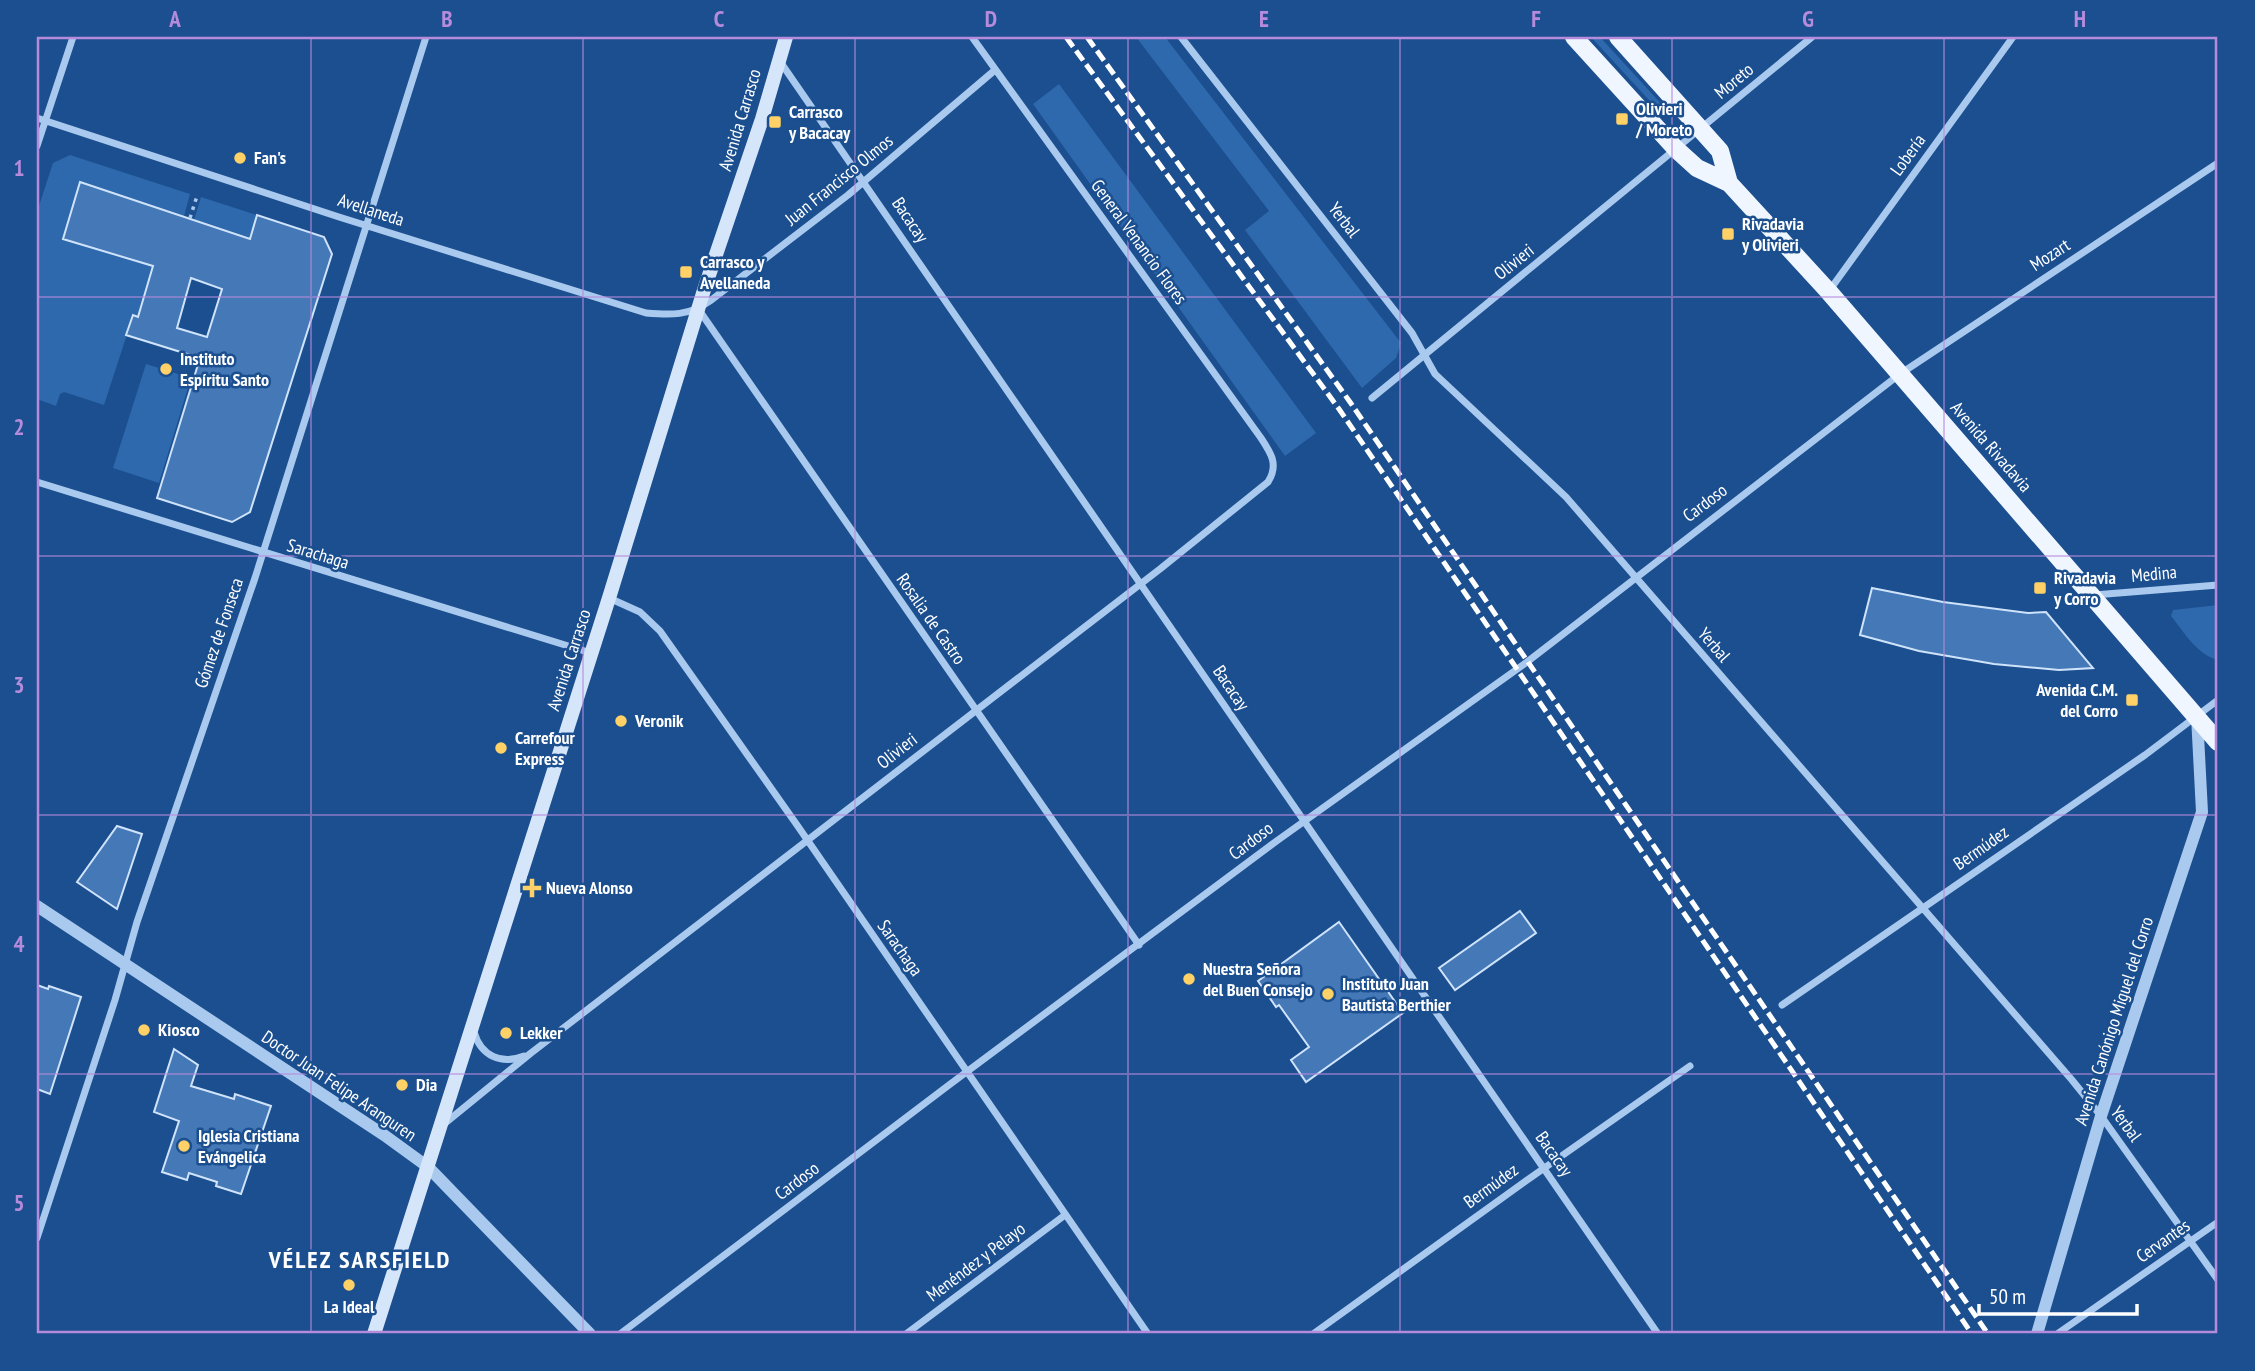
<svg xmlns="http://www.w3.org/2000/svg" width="2255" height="1371" viewBox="0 0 2255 1371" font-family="'PT Sans Narrow',sans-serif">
<rect width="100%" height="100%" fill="#1b4f8f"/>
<path fill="#2e69ad" d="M1136 37H1165L1401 343 1396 358 1362 388 1245 230 1269 211Z
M1591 37H1600L1665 108 1660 112Z
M1059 84 1316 433 1285 456 1033 104Z
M70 155 190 194 184 216 80 182 63 239 153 266 138 317 133 316 104 405 64 392 60 394 56 406 37 399V212L53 163Z
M201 197 257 215 250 239 194 220Z
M146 364 191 378 159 483 113 468Z
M2218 605V660C2197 655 2184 632 2171 616L2173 610Z"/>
<path fill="#4478b7" stroke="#cfe3fa" stroke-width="2" fill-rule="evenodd" d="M80 182 250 239 257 215 324 237 332 254 250 512 232 522 157 498 200 358 126 335 133 315 138 317 153 266 63 239ZM191 278 222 289 207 337 177 328Z
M1872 588 1943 602 2028 613 2046 612 2093 668 2059 670 1994 664 1919 651 1860 635Z
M117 826 142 834 117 909 77 882Z
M1520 911 1536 933 1455 990 1439 968Z
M1339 922 1403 1013 1306 1082 1291 1060 1309 1047 1279 1005 1276 1007 1258 981Z
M37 985 48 989 49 986 81 997 50 1094 37 1089Z
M174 1049 198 1065 191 1086 234 1099 235 1094 271 1106 241 1194 216 1186 217 1182 189 1173 187 1180 162 1172 179 1121 154 1112Z"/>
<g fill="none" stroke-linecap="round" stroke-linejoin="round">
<path stroke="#a9c9ee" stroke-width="3.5" stroke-dasharray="3.5 5" stroke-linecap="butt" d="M190 218 197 196"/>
<path stroke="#a9c9ee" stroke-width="7" d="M1181 37 1412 333 1435 374 1566 497 2072 1080 2101 1116 2218 1280
M779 60 1658 1334
M37 118 339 217 646 313C671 315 689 316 710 301L848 195 995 70
M37 146 73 37
M1829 291 2013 37
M699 310 1139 945
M1372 398 1812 37
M37 482 591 653
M2094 595 2218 585
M609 598 640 612 660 631 797 825 1148 1334
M1782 1005 2145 755 2218 700
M474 1032C481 1056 501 1065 524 1056
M444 1124 531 1053 1160 569 1268 482C1279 465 1271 453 1261 438L972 37
M37 1238 115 1000 137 922 255 578 426 37
M620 1334 949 1085 1278 840 1527 662 1900 374 2218 163
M906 1334 1065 1215
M1313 1334 1523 1183 1690 1066
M2057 1334 2218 1222"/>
<path stroke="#a9c9ee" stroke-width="12" d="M37 906 384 1135 428 1167 590 1334
M2037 1334 2101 1116 2202 812 2197 716"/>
<path stroke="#d6e6fa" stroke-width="14" d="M374 1334 609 598 704 290 762 119 786 37"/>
<path stroke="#f0f6ff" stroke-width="18" d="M1574 37 1676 149 1697 168 1729 183 1829 292 2218 742
M1618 37 1720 151 1729 183"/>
<path stroke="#fff" stroke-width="5" stroke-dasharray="12 5" stroke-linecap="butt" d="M1066 37 1339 409 1972 1334
M1087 37 1350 402 1988 1334"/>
</g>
<path fill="none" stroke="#b68bdc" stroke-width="2" stroke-opacity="0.55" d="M311 37V1334M583 37V1334M855 37V1334M1128 37V1334M1400 37V1334M1672 37V1334M1944 37V1334M37 297H2218M37 556H2218M37 815H2218M37 1074H2218"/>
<g fill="#ffd166" stroke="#1b4f8f" stroke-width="2.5">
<rect x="1615" y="112" width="14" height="14" rx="3.5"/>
<rect x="768" y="115" width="14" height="14" rx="3.5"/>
<circle cx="240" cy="158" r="7"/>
<rect x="1721" y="227" width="14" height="14" rx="3.5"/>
<rect x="679" y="265" width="14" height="14" rx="3.5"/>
<circle cx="166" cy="369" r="7"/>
<rect x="2033" y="581" width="14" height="14" rx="3.5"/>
<rect x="2125" y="693" width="14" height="14" rx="3.5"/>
<circle cx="621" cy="721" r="7"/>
<circle cx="501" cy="748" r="7"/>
<path d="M528.5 877.5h7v7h7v7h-7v7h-7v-7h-7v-7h7z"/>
<circle cx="1189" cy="979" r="7"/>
<circle cx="1328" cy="994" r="7"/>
<circle cx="144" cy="1030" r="7"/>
<circle cx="506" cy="1033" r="7"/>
<circle cx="402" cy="1085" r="7"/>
<circle cx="184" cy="1146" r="7"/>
<circle cx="349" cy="1285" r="7"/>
</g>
<g text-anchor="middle" stroke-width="5" stroke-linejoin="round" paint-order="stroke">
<g font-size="18" fill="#fff" stroke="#1b4f8f">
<text transform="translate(1734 81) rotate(-40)" y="6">Moreto</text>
<text transform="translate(740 120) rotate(-73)" y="6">Avenida Carrasco</text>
<text transform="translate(1908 155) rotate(-54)" y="6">Lobería</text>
<text transform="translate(839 180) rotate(-39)" y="6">Juan Francisco Olmos</text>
<text transform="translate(371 210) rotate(18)" y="6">Avellaneda</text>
<text transform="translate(910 220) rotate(56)" y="6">Bacacay</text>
<text transform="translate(1344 220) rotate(52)" y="6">Yerbal</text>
<text transform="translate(1139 242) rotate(54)" y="6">General Venancio Flores</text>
<text transform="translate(2050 255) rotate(-33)" y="6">Mozart</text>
<text transform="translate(1514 262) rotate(-39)" y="6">Olivieri</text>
<text transform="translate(1991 447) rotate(49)" y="6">Avenida Rivadavia</text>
<text transform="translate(1705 503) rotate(-37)" y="6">Cardoso</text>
<text transform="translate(318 554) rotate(17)" y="6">Sarachaga</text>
<text transform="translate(2154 574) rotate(-5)" y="6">Medina</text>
<text transform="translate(931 619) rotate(55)" y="6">Rosalia de Castro</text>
<text transform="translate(219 633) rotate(-71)" y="6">Gómez de Fonseca</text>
<text transform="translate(1714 645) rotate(49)" y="6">Yerbal</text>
<text transform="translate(569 660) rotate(-72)" y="6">Avenida Carrasco</text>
<text transform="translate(1231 688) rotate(56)" y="6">Bacacay</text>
<text transform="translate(897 751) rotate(-38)" y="6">Olivieri</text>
<text transform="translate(1251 841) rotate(-37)" y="6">Cardoso</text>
<text transform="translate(1981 848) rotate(-35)" y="6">Bermúdez</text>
<text transform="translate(900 948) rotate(55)" y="6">Sarachaga</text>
<text transform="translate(2114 1021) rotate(-72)" y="6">Avenida Canónigo Miguel del Corro</text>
<text transform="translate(339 1086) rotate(34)" y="6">Doctor Juan Felipe Aranguren</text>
<text transform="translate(2126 1124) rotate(54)" y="6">Yerbal</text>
<text transform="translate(1554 1154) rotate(55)" y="6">Bacacay</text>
<text transform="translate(797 1181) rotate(-37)" y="6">Cardoso</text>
<text transform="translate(1491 1186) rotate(-36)" y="6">Bermúdez</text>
<text transform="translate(2163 1241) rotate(-35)" y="6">Cervantes</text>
<text transform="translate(976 1262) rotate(-37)" y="6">Menéndez y Pelayo</text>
</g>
<g font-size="18" font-weight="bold" fill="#fff" stroke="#1b4f8f" text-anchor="start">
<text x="1636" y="115">Olivieri<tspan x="1636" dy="21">/ Moreto</tspan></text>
<text x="789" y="118">Carrasco<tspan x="789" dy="21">y Bacacay</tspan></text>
<text x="254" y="164">Fan's</text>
<text x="1742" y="230">Rivadavia<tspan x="1742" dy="21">y Olivieri</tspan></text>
<text x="700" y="268">Carrasco y<tspan x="700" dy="21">Avellaneda</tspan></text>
<text x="180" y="365">Instituto<tspan x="180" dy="21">Espíritu Santo</tspan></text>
<text x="2054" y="584">Rivadavia<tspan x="2054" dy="21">y Corro</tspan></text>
<text x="2118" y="696" text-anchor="end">Avenida C.M.<tspan x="2118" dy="21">del Corro</tspan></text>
<text x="635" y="727">Veronik</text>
<text x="515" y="744">Carrefour<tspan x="515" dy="21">Express</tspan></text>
<text x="546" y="894">Nueva Alonso</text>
<text x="1203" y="975">Nuestra Señora<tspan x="1203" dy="21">del Buen Consejo</tspan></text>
<text x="1342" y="990">Instituto Juan<tspan x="1342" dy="21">Bautista Berthier</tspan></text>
<text x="158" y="1036">Kiosco</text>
<text x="520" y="1039">Lekker</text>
<text x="416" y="1091">Dia</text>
<text x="198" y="1142">Iglesia Cristiana<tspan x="198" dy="21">Evángelica</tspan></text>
<text x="349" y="1313" text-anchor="middle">La Ideal</text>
</g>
<g font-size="24" font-weight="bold" letter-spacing="2" fill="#fff" stroke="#1b4f8f">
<text x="360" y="1268">VÉLEZ SARSFIELD</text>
</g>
</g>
<rect width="2255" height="1371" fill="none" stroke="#1b4f8f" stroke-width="77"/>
<path d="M1979 1304v10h158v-10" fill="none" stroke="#ffffff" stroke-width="3.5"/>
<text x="1989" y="1304" font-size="21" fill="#ffffff" stroke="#1b4f8f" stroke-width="5" paint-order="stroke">50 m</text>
<rect x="38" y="38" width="2178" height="1294" fill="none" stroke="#b68bdc" stroke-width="2.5"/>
<g font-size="23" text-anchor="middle" font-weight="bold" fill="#b68bdc">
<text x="175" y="27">A</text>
<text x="447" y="27">B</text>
<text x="719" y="27">C</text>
<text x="991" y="27">D</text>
<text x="1264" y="27">E</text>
<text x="1536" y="27">F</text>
<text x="1808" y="27">G</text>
<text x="2080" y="27">H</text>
<text x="19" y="176">1</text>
<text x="19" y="435">2</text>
<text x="19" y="693">3</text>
<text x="19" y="952">4</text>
<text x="19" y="1211">5</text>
</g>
</svg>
